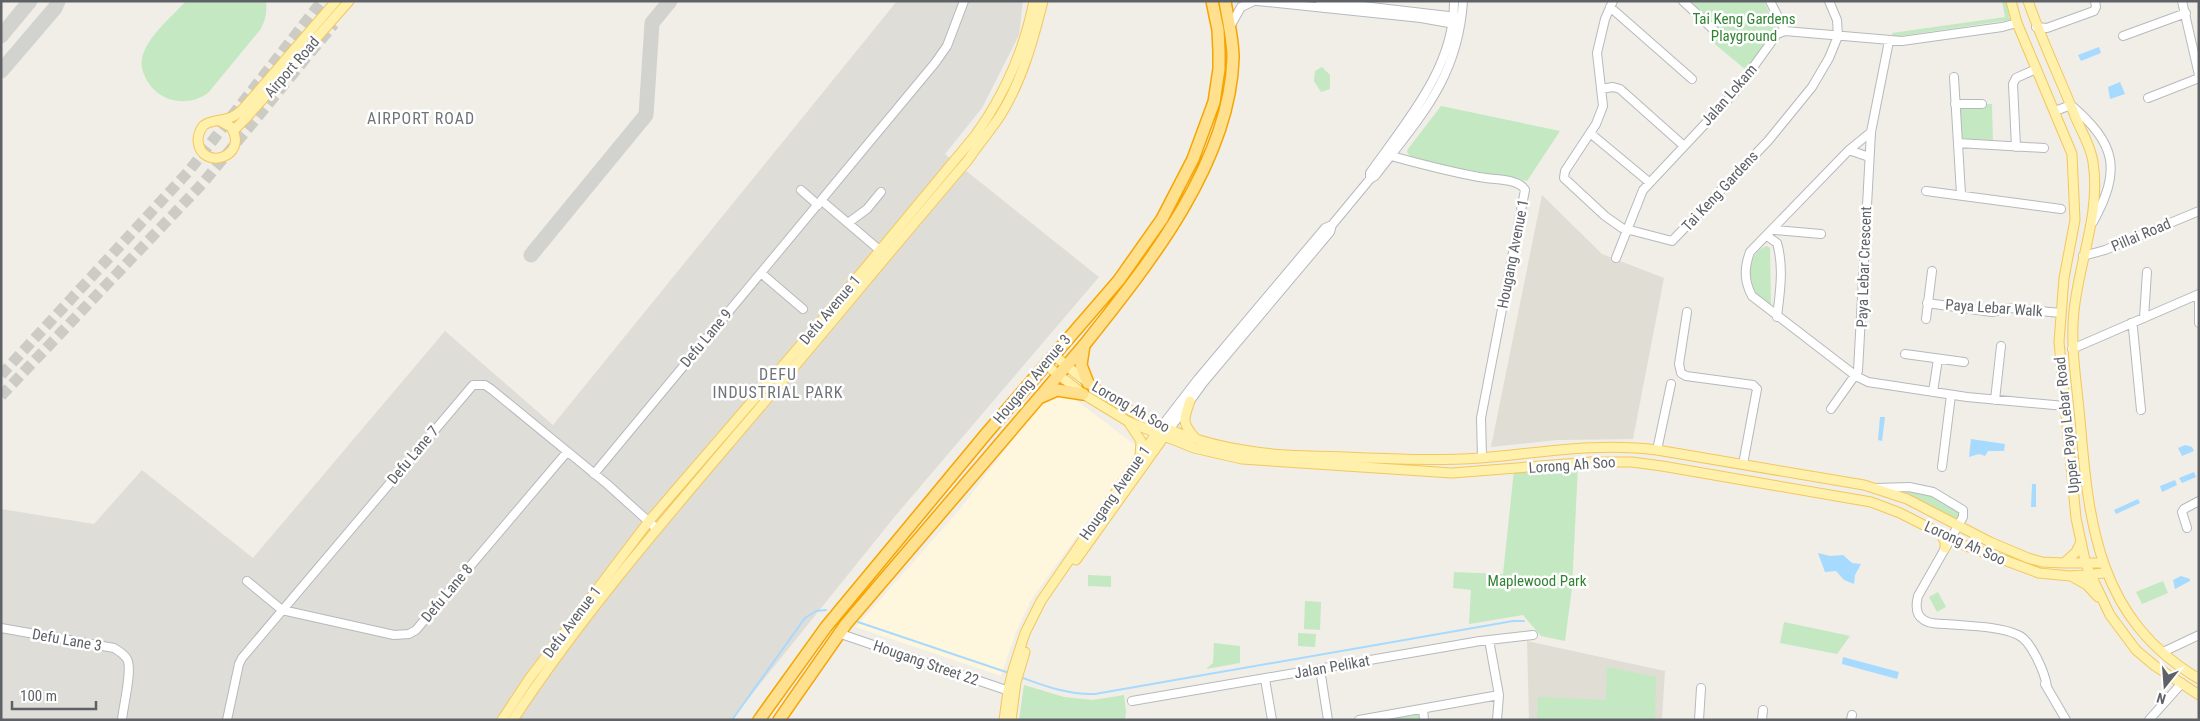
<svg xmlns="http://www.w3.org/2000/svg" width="2200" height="721" viewBox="0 0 2200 721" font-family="'Roboto Condensed',sans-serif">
<rect width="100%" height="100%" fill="#f0eee6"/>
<path fill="#fef6dd" d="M1055 384 1140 449 1031 600 1016 632 1001 676 856 627 961 508Z"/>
<path fill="#dfddd8" d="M897 1H1023L1019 35 982 108 945 154 1099 277 896 515 731 720H1V509L94 524 142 470 253 558 445 331 553 425Z"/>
<path fill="#e0ddd4" d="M1542 195 1602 254 1664 278 1633 439 1557 440 1491 447Z
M1527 641 1665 671 1662 720H1529Z"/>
<path fill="#c3e8c2" d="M186 1H266C267 12 266 20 260 30L208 93C186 109 154 101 144 74 142 69 141 65 142 59 146 37 171 18 186 1Z
M1686 1H1764L1776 28 1746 70 1710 40 1718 30Z
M2002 1H2006L2010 20 1893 37 1892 33 2005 17Z
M1322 67 1330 75V89L1321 92 1314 81 1315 71Z
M1959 104H1992L1993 143 1963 139 1960 135Z
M1441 106 1560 131 1527 181 1442 165 1410 156 1407 152 1408 149Z
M1767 246 1770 248 1771 308 1757 297 1746 280C1749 267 1753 250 1767 246Z
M1578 465 1572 588 1565 641 1541 636 1523 615 1469 624 1471 590 1453 588 1454 572 1503 574 1514 470Z
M1895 489C1918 491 1945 496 1961 514L1957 521 1894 492Z
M1088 575 1111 576V587L1088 586Z
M2163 581 2168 593 2142 604 2136 592Z
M1938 592 1946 607 1937 612 1929 597Z
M1305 601 1321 602 1320 630 1304 629Z
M1784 622 1850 636 1837 654 1780 643Z
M1298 633 1316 634 1315 647 1298 646Z
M1214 643 1240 646V663L1206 669 1213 663Z
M1607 667 1656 677 1655 720H1537L1538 697 1606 700Z
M1024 685 1064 697 1093 700 1124 695 1126 712 1125 720H1019Z
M1420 712 1422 720H1381Z"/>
<path fill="#a7daff" d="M2099 47 2101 53 2081 61 2078 55Z
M2120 82 2125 94 2110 99 2108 87Z
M1880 417H1885L1882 441 1878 440Z
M1971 439 2005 444 2004 451H1988L1985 456 1979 454 1969 457Z
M2185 445 2192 447 2194 451 2182 456 2178 448Z
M2194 472 2196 477 2182 483 2179 478Z
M2175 480 2177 485 2162 492 2160 486Z
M2032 484H2036V507H2031Z
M2138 499 2140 503 2116 514 2114 510Z
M1818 553 1830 556 1843 555 1852 563 1861 564 1855 575 1854 584 1844 580 1836 571 1825 572Z
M2181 576 2190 579V581L2175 589 2173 580Z
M1843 657 1899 672 1897 679 1842 664Z"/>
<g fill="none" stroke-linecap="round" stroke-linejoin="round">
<path stroke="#a7daff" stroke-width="2" d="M858 622 1009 673
M1020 677C1045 686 1068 695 1095 694L1513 621H1524
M732 720 805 618 816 611 826 610"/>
<path stroke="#d2d2ce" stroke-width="15" d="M1 36 30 1
M1 71 55 8 58 1
M531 255 646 115 652 23 670 1"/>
<path stroke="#cccbc6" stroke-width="11" stroke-dasharray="11 5.5" stroke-linecap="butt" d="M1 375 188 172 322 1
M1 396 203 183 334 24"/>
<defs>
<path id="minor" d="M1257 1 1421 18 1460 25
M1320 1 1457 17
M1613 1 1605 19 1597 53 1603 106 1596 124 1565 171 1564 178 1605 216 1622 228 1672 241 1768 141 1812 87 1829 58 1838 36 1837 20 1829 1
M1683 1 1714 30
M1770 1 1785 31
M2182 1 2199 75
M1610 7 1692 79
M1231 25 1241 7 1254 1
M2036 27 2047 28 2094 11 2096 7 2095 1
M2123 36 2186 13
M1954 77 1961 194
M1601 89 1613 87 1620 89 1684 146
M2148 98 2199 78
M1955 104H1982
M2055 111 2071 105C2116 144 2122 169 2093 222
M1871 132 1849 150 1750 252C1744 268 1744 281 1752 296L1856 376 1868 382 1967 397 2065 406
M1590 133 1649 182
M1958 143 2044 148
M2016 147 2013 84 2016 78 2036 69
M1849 150 1869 157
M1384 154C1417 163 1452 173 1486 178 1498 180 1519 179 1525 190L1481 418 1482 457
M1370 179V173C1406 122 1455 67 1454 1
M801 190 818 205
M1926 191 2061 209
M822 201 883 253
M848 223 867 209 881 192
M1774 230 1821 234
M1767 236 1777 243C1784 267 1780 292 1777 317
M2083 256 2105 250 2199 211
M1616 258 1643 190 1736 91 1777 34 1785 31 1902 41 2002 27 2017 23
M761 273 803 309
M2199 294V323
M1927 303 1992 312 2010 308 2061 313
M1687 312 1679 364 1681 373 1686 376 1753 385 1757 389 1743 464
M2144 318 2147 272
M1926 319 1932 271
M2131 323 2133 328 2141 410
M2072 349 2199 294
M1905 354 1964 362
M1933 392 1938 359
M1995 400 2001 346
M1831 409 1858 371 1871 132 1889 41
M1161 427 1198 379 1325 228 1332 225
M1169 430 1203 383 1330 232 1332 225 1370 179 1375 176C1419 118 1458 79 1463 1
M1657 450 1671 384
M1942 467 1951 395
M594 474 935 63 947 46 964 1
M1876 488 1909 487 1933 492 1963 510V517L1918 596C1916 604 1915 615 1924 620 1931 625 1938 623 1946 624 1967 626 1999 626 2018 635 2031 640 2045 673 2047 687
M2187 528 2182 512 2184 509 2199 501
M247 581 282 610 394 635 409 634 416 630 567 452
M1 628 114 648C119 651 124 654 127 659 133 669 123 707 122 720
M838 633 1012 692
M1489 640 1499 695 1497 720
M2163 652 2199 635
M1320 669 1328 720
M1265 679 1272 720
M2045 684 2066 720
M1132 701 1480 641 1533 635
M1423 709 1424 720
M227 720 239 664 242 658 473 385H485L491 389 607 484 657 529
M1359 720 1499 695
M1699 720 1701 688
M1762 720 1763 710
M1851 720 1852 715
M2149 720 2182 683"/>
<path id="major" d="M2011 1 2017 23 2072 154 2075 220 2064 278 2059 342 2076 518 2086 565 2110 615 2136 650 2155 666 2199 695
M2028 1C2042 41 2060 78 2075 116 2081 131 2091 146 2093 162 2101 213 2079 261 2074 311 2070 348 2077 384 2080 420 2089 526 2098 619 2199 679
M220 121 231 127C250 157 201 172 198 141 198 136 200 130 203 126 210 120 220 121 229 118 234 117 238 113 242 110L336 1
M233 131 247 117 349 1
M1054 355C1110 404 1168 438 1243 450 1276 456 1311 456 1345 457 1390 459 1435 461 1480 458 1539 453 1598 442 1657 450L1864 485 1907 499 1990 542 2028 558 2042 562 2064 563H2102
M1045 364 1083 394 1129 422 1194 448 1242 459 1452 473 1591 462H1632L1662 466 1871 502 1900 513 1961 544 2039 573 2070 576 2105 573
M1190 401C1183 420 1182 423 1195 438
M1129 423 1141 441 1140 456
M1941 534 1945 542V548
M1076 560 1166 434
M2064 563 2076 552 2081 542
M2071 576 2087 585 2098 597
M502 720 529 679 649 521 817 326 974 137C1004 96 1024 51 1034 1
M513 720C580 618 660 525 739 432 816 342 891 250 968 160 978 145 990 131 1000 116 1022 81 1033 41 1043 1
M1004 720 1008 691 1013 670 1025 633 1041 601 1158 431
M1011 720 1016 682 1025 652"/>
<path id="highway" d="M1084 345 1081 365 1088 383
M1041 397 1057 390 1083 394
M759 720 826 627 986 434 1119 280 1162 219 1193 159 1214 102 1219 69V51L1218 30 1212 1
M779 720 846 624 1085 344C1148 265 1230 163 1233 58 1233 39 1228 20 1225 1"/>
</defs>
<use href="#minor" stroke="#b6b9bd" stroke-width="10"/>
<use href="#major" stroke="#f4c75b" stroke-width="11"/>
<use href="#highway" stroke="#f6a500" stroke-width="14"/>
<use href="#minor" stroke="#fff" stroke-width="8"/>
<use href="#major" stroke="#fff0ac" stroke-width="9"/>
<use href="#highway" stroke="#ffe08f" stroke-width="11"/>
</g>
<g text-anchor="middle" stroke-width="5" stroke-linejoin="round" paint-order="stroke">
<g font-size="15" fill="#328234" stroke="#fff">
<text x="1744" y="24">Tai Keng Gardens<tspan x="1744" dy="17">Playground</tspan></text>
<text x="1537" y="586">Maplewood Park</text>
</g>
<g font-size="15" fill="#5e6267" stroke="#fff">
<text transform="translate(292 67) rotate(-49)" y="5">Airport Road</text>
<text transform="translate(1729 95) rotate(-49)" y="5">Jalan Lokam</text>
<text transform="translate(1720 191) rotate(-47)" y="5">Tai Keng Gardens</text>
<text transform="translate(2141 235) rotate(-23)" y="5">Pillai Road</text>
<text transform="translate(1513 254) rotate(-79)" y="5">Hougang Avenue 1</text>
<text transform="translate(1864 267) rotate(-88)" y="5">Paya Lebar Crescent</text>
<text transform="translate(1994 308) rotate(4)" y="5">Paya Lebar Walk</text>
<text transform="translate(830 310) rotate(-50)" y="5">Defu Avenue 1</text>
<text transform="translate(706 338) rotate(-50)" y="5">Defu Lane 9</text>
<text transform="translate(1032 379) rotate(-50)" y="5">Hougang Avenue 3</text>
<text transform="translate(1131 407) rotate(30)" y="5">Lorong Ah Soo</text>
<text transform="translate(2067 425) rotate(-96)" y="5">Upper Paya Lebar Road</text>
<text transform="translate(413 455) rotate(-50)" y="5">Defu Lane 7</text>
<text transform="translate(1572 465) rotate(-4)" y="5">Lorong Ah Soo</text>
<text transform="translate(1115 493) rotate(-55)" y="5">Hougang Avenue 1</text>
<text transform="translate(1965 543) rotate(24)" y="5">Lorong Ah Soo</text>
<text transform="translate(447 593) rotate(-50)" y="5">Defu Lane 8</text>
<text transform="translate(572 622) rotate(-53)" y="5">Defu Avenue 1</text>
<text transform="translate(67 640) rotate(10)" y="5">Defu Lane 3</text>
<text transform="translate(926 663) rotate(19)" y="5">Hougang Street 22</text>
<text transform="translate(1332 667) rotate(-10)" y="5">Jalan Pelikat</text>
</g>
<g font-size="16" letter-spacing="1" fill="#6f7479" stroke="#fff">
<text x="421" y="124">AIRPORT ROAD</text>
<text x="778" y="380">DEFU<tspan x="778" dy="18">INDUSTRIAL PARK</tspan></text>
</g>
</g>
<rect width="2200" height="721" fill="none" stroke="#5e6267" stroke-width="5"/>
<g transform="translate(2165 686) rotate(197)" stroke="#ffffff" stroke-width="4" paint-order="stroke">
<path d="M0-4L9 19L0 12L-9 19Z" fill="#5e6267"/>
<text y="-8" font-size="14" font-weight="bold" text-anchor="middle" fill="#5e6267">N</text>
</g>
<path d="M12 701v8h84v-8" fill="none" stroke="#5e6267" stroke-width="2.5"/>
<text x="20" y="701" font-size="15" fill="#5e6267" stroke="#ffffff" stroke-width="4" paint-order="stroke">100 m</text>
</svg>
